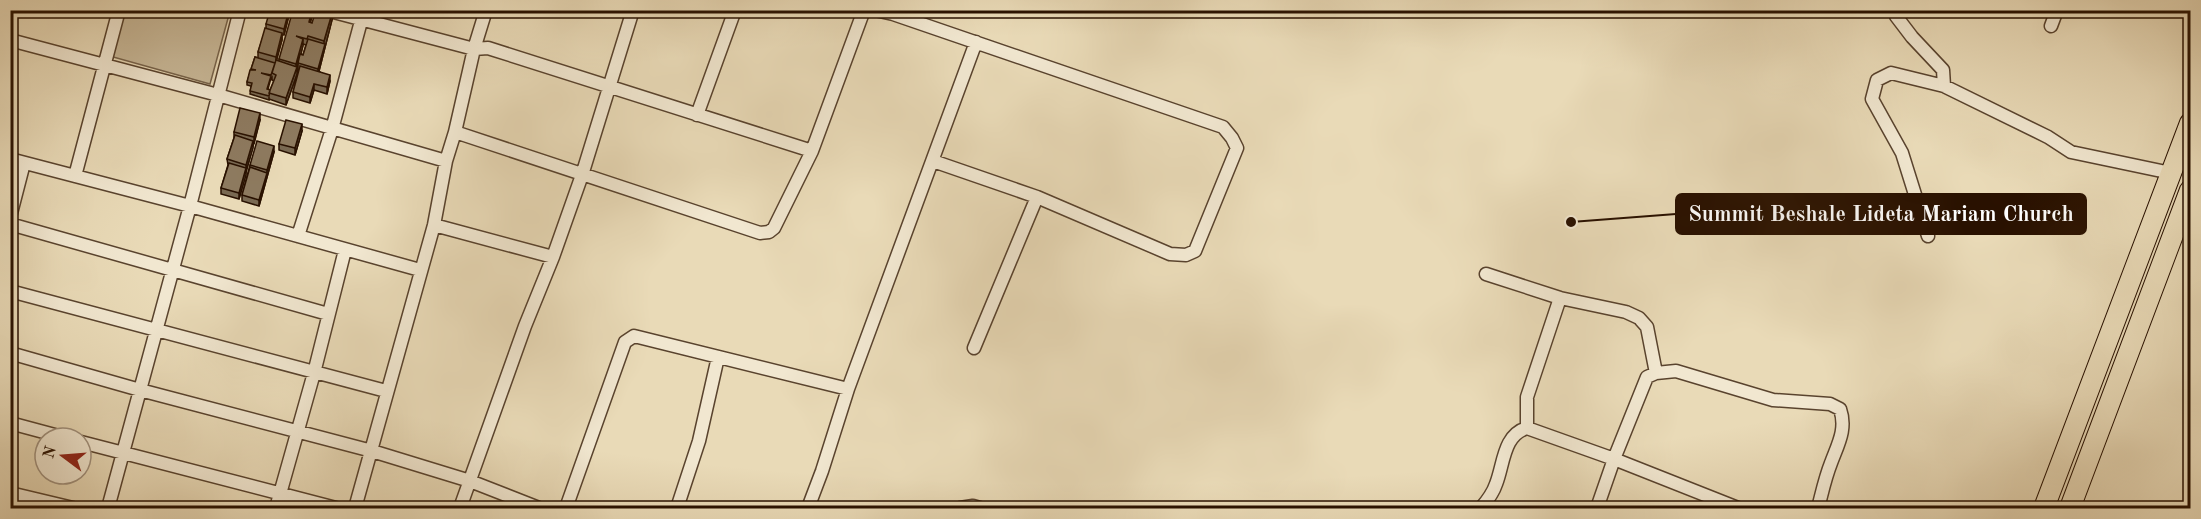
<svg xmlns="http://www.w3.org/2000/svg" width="2201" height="519" viewBox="0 0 2201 519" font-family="'Old Standard TT',serif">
<rect width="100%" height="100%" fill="#e9dab7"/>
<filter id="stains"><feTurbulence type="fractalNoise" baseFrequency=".00333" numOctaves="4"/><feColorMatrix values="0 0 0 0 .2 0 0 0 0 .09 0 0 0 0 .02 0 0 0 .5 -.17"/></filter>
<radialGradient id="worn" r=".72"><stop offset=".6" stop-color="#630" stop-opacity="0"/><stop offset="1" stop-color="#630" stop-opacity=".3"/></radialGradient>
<path fill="#c8b898" stroke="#78644c" stroke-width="1.5" d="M119 11H230L210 84 106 55Z"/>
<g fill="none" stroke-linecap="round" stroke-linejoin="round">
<defs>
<path id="minor" d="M326 10 474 49 488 48 812 151
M875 10 893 14 1223 127 1232 138 1237 148 1195 251 1186 255 1170 254 1037 197 933 161
M1895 10 1896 16 1912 37 1943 70 1944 86
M2051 26 2057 10
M10 40 218 95 446 161
M697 115 735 10
M455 132 760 233 769 232 774 228 812 151 864 10
M10 159 190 206 420 270
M75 176 119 10
M10 217 24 163
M10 224 328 314
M434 225 553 257
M298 236 332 129 364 10
M1928 236 1902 153 1872 99 1877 80 1891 73 1944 86 2048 137 2071 152 2171 173
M1486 274 1560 298 1626 312 1639 318 1647 327 1656 373
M10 291 386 391
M974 348 1037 197
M10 353 140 390 372 451 470 481 539 508
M10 423 66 438
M1527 428V397L1560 298
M81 442 336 508
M10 493 73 508
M108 508 190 206 240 10
M276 508 314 373 345 250
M355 508 434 225 446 161 455 132 474 49 486 10
M460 508 525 326 553 257 582 175 633 10
M566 508 625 342 634 336 848 389
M677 508 699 441 718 357
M808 508 822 471 848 389 976 42
M960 508 973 506 980 508
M1481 508C1487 501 1493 493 1496 484 1504 464 1503 435 1527 428L1614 459 1738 508
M1597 508 1614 459 1647 377 1656 373 1676 371 1773 400 1830 404 1840 409C1847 429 1838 444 1831 463 1825 478 1822 493 1818 508"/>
<path id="primary" d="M2044 508 2190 123
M2070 508 2190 190"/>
</defs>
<use href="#minor" stroke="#59432e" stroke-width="15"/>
<use href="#primary" stroke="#291100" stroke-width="22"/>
<use href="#minor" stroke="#f1e7d0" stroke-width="12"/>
<use href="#primary" stroke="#e9dab7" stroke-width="20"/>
</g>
<path fill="#796952" stroke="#291100" stroke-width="1.5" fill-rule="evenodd" d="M290 10 284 35H282V40L276 60 279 61V59L313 10 310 23H312L333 16 319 71 330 81 327 94 314 90 310 103 293 98V92L299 70 298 69V64L297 74 286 105 269 99V97V100L250 94 251 86 247 85V82L255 57 258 58V52L266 28V24ZM303 44 306 45 303 55 301 54ZM272 77V80L274 81 270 90 268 89 271 78Z
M260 120 239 199 221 194V188L228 165 227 159 234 138V132Z
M302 131 295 155 279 150V144Z
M274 152 259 206 242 201V195L250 165Z"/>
<path fill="#635542" stroke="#291100" stroke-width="1.5" d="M289 10H290V12L284 35V29Z
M312 10H313V12L309 29V22Z
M333 10V16L318 75V69L324 45V41Z
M282 33V40L276 63V57Z
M303 39V46L296 70V64Z
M297 67V74L286 105V98Z
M330 75V81L327 94V87Z
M314 84V90L310 103V97Z
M260 113V120L254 144V137Z
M302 124V131L295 155V148Z
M253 141V148L246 171V165Z
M274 146V152L259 206V200Z
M246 168V175L239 199V193Z"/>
<path fill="#8d7a5f" stroke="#291100" stroke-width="1.5" d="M270 10H289L284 29 266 24Z
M293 10H312L309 22 312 23 316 10H333L324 41 308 36 307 39 296 36 303 39 296 64 279 59Z
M265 28 282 33 276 57 258 52Z
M308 39 325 44 318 69 298 63 300 54 303 55Z
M255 57 275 63 271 75 261 73 271 76 267 89 270 90 269 96 250 91 252 83 247 82 250 70H256L251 69Z
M276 60 297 67 286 98 269 93 276 75 272 73Z
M300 66 330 75 327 87 314 84 310 97 293 92Z
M240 108 260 113 254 137 234 132Z
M286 120 302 124 295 148 279 144Z
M235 135 253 141 246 165 227 159Z
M257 141 274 146 267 170 250 165Z
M229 163 246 168 239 193 221 188Z
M250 167 267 173 259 200 242 195Z"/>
<path fill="none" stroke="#291100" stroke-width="2" d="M1571 222L1676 214"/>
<circle fill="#291100" stroke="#f1e7d0" stroke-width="2" cx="1571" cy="222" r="6"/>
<rect fill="#291100" stroke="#291100" stroke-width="2" x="1676" y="194" width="410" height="40" rx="6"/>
<g font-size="22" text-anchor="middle" font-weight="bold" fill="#fff">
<text x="1881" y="221">Summit Beshale Lideta Mariam Church</text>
</g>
<rect width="2201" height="519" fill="none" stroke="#e9dab7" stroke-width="36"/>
<rect x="12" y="12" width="2177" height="495" fill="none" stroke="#291100" stroke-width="3"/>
<rect x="18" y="18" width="2165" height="483" fill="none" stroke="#291100" stroke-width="1.5"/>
<g transform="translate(63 456) rotate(286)"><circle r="28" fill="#f1e7d0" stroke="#a1917d" stroke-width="1.5"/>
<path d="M0-4.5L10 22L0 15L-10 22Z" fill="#8f2418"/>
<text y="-9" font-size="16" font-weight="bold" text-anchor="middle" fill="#291100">N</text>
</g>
<rect width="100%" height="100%" filter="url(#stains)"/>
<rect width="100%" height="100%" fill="url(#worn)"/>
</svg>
